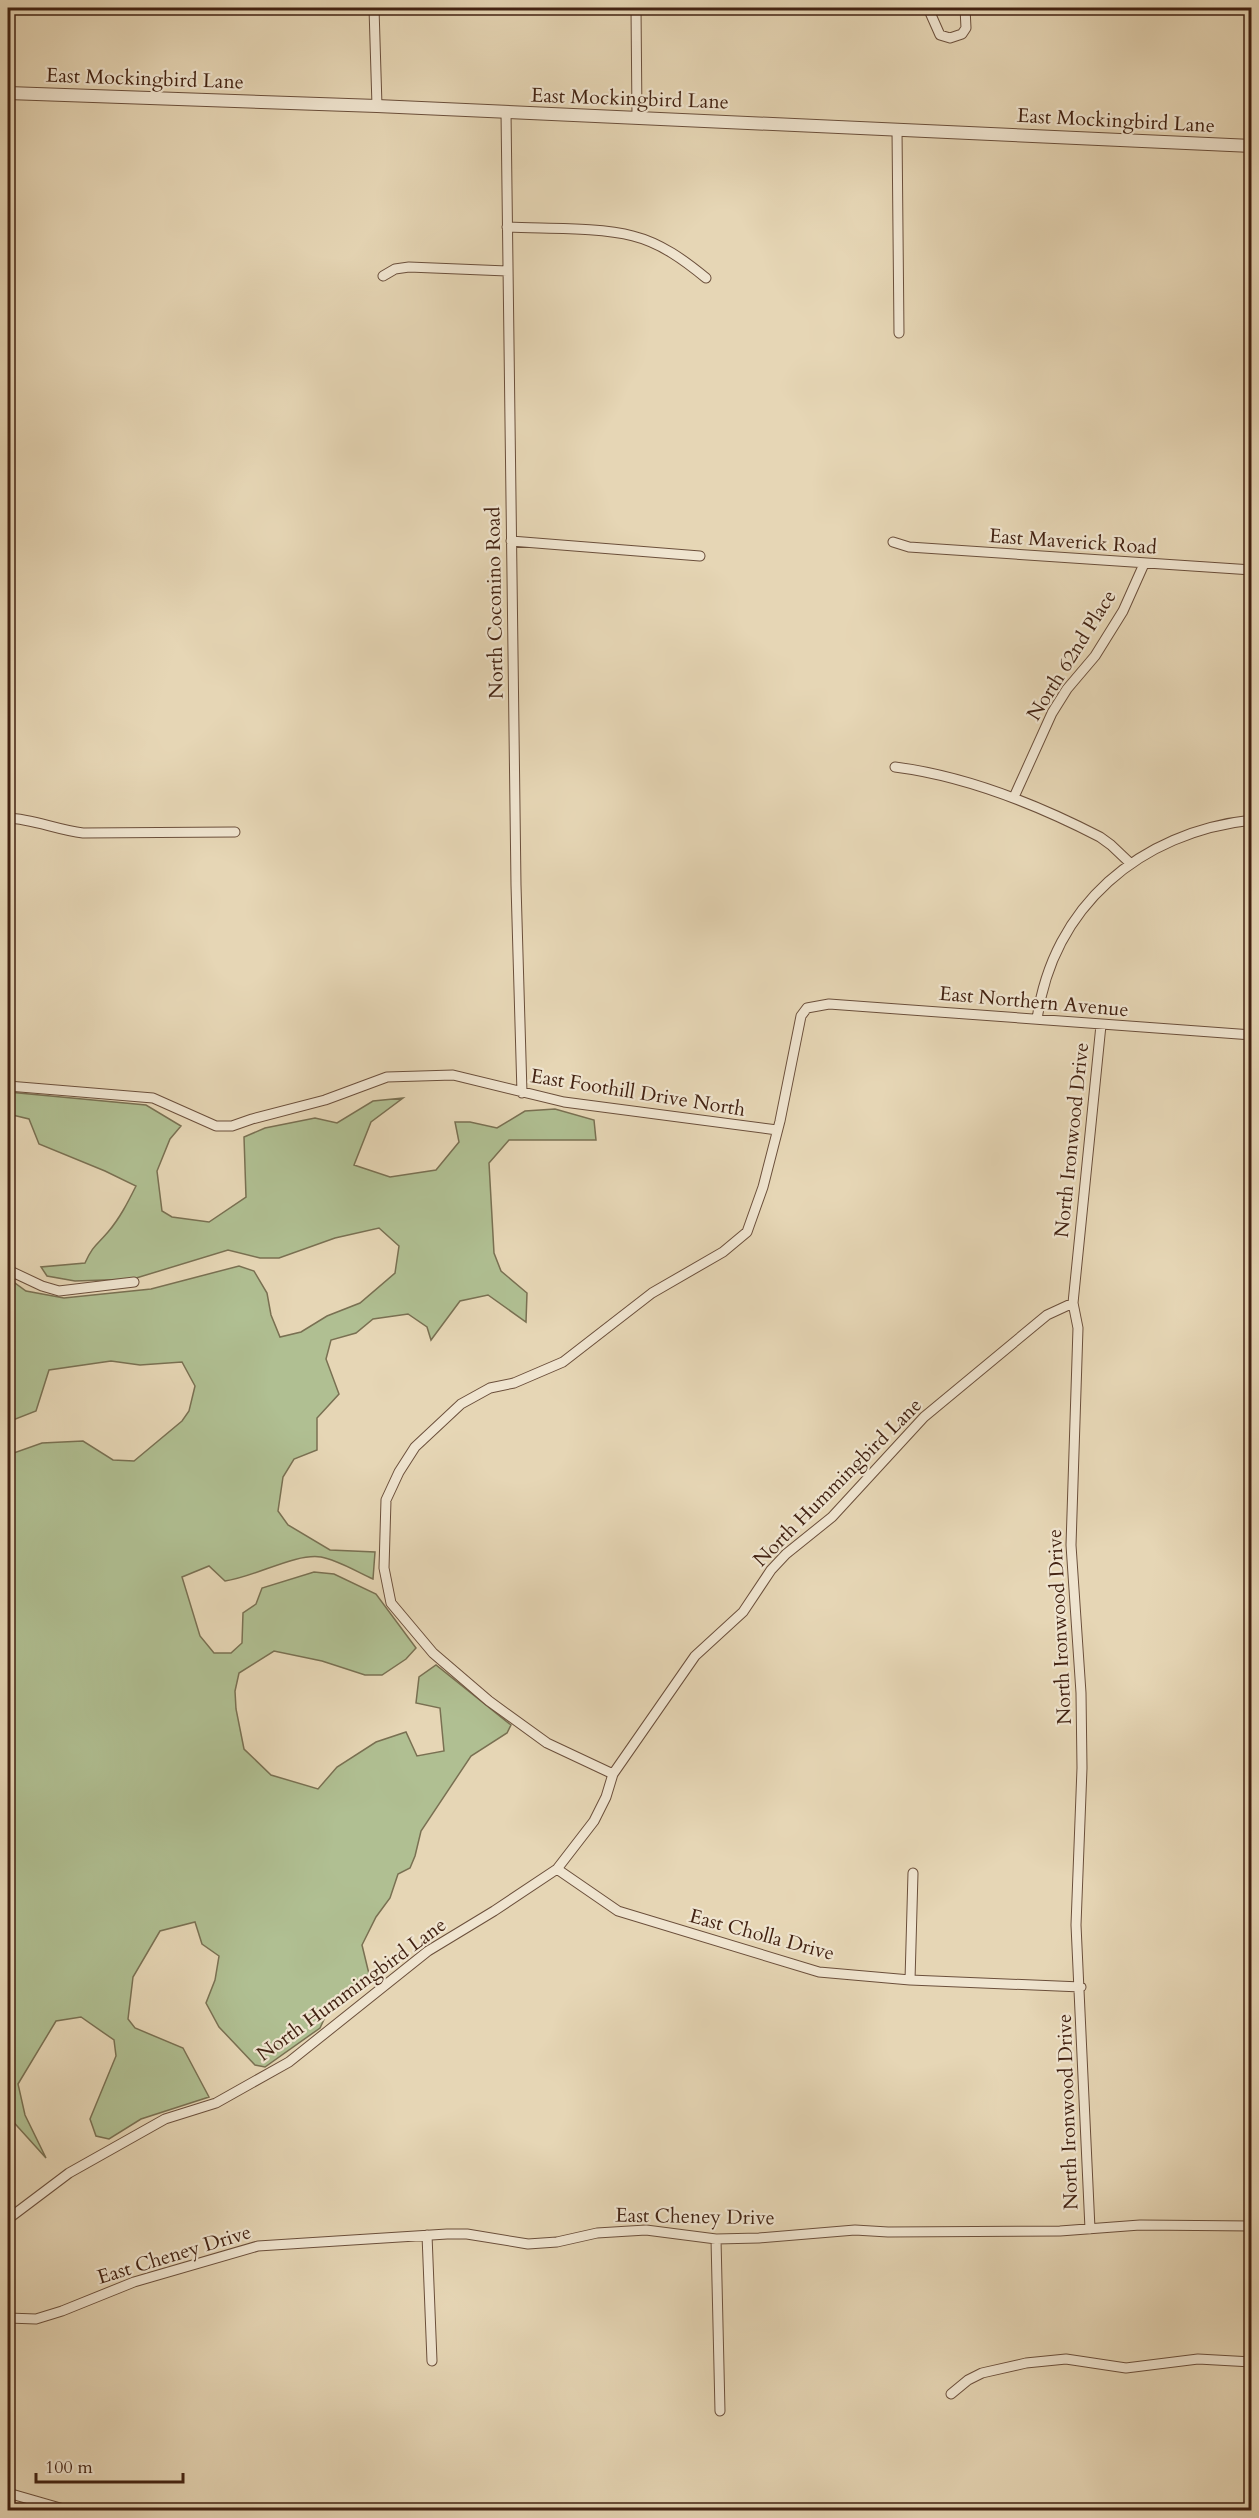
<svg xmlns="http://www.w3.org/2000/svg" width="1259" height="2518" viewBox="0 0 1259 2518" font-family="Cardo,serif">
<rect width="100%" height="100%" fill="#e6d6b5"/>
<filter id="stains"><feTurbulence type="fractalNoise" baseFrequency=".00333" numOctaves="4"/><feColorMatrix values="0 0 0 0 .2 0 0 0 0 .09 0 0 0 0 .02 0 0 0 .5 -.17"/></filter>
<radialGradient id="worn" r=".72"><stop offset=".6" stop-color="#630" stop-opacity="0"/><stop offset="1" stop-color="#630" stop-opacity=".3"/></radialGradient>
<path fill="#b0bf92" stroke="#797052" stroke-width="1.5" d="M8 1092 146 1105 181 1126 170 1139 157 1171 162 1211 172 1217 209 1222 246 1197 244 1137 265 1128 315 1118 337 1123 373 1101 403 1098 371 1122 354 1165 390 1177 436 1170 459 1142 455 1122H470L497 1128 525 1111 555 1109 594 1120 596 1140H509L489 1163 494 1253 501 1271 527 1293 526 1322 488 1295 460 1301 431 1340 427 1327 408 1314 373 1319 356 1333 331 1340 326 1359 339 1394 317 1418V1450L294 1459 283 1477 278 1511 288 1525 330 1550 375 1552 373 1579C357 1572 338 1560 321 1557 295 1553 255 1577 225 1581L209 1566 182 1577 200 1636 214 1653H231L242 1643 243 1613 256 1604 262 1588 314 1572 334 1574 376 1594 416 1648 406 1659 382 1675H365L322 1661 274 1651 239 1673 235 1691 236 1709 244 1749 271 1775 318 1789 337 1767 376 1742 406 1732 417 1756 444 1751 440 1708 416 1703 419 1677 436 1665 511 1725 507 1733 471 1756 421 1831 415 1856 410 1868 398 1874 390 1898 376 1917 362 1945 370 1978 355 1994 327 2013 320 2028 265 2067 255 2065 219 2027 206 2003 215 1980 219 1956 202 1944 195 1922 160 1931 133 1977 128 2019 135 2028 183 2048 209 2097 141 2119 109 2139 96 2136 90 2119 116 2056 114 2040 81 2017 56 2021 18 2084 25 2115 46 2158 8 2116V1455L42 1443 83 1441 113 1460 134 1461 182 1421 189 1411 195 1386 182 1362 140 1365 111 1361 49 1370 36 1411 8 1422V1278L26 1291 64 1298 151 1289 239 1266 254 1271 267 1293 271 1315 280 1337 301 1332 327 1316 360 1303 395 1273 399 1246 379 1228 335 1238 279 1258H260L228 1250 133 1279 75 1281 47 1276 41 1267 85 1263C93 1245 97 1245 108 1232 120 1218 128 1202 136 1186L105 1171 39 1144 29 1119 8 1114Z"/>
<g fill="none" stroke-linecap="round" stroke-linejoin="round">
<defs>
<path id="minor" d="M374 8 377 106
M636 8 637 117
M928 8 940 35 950 38 962 34 966 28 965 8
M506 112 516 885 522 1093
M897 130 899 333
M507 227C544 229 599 227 633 236 661 243 684 260 706 278
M383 276 395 269 409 267 507 271
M511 541 700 556
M893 542 909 547 1252 570
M895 767C966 776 1036 804 1100 837L1111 845 1130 863
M1014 797 1052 713 1067 689 1095 656 1123 611 1144 564
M8 818C33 819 57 830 83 833L235 832
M1037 1019C1053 906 1140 832 1252 820
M8 1086 153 1098 216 1126H232L252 1119 325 1100 387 1077 453 1075 564 1102 777 1130
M8 1270 42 1286 59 1291 134 1282
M613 1774 547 1743 489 1701 433 1653 391 1603 384 1568 386 1500 399 1472 415 1447 461 1404 490 1388 514 1383 563 1362 652 1293 723 1252 747 1232 763 1187 780 1121 801 1016 807 1008 829 1004 1252 1035
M557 1869 618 1911 819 1972 910 1980 1081 1987
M910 1980 913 1873
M8 2219 69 2173 165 2119 216 2103 289 2062 428 1951 494 1911 557 1869 594 1821 606 1797 613 1774 695 1656 743 1612 771 1570 786 1554 832 1517 924 1417 1047 1315 1073 1303
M1090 2229 1076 1925 1082 1768 1081 1693 1071 1545 1078 1328 1073 1303 1101 1025
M427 2235 432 2361
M716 2239 720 2411
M8 2318 36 2319 62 2311 134 2282 258 2246 447 2234H467L528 2244 557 2242 597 2233 646 2230 716 2239 759 2238 855 2230 888 2232 1060 2231 1140 2225 1252 2226
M951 2394 968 2380 982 2373 1026 2363 1066 2359 1126 2368 1198 2359 1252 2362
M8 2493 67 2510"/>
<path id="tertiary" d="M8 93 377 106 1252 146"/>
</defs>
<use href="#minor" stroke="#6b4f3b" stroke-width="11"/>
<use href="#tertiary" stroke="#6b4f3b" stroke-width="14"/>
<use href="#minor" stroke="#efe4cf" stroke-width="9"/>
<use href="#tertiary" stroke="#efe4cf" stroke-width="12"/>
</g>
<g text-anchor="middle" stroke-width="4.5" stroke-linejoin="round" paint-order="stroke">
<g font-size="20" fill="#422212" stroke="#efe4cf">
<text transform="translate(145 78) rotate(2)" y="7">East Mockingbird Lane</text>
<text transform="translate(630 98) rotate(2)" y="7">East Mockingbird Lane</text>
<text transform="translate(1116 120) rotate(3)" y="7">East Mockingbird Lane</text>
<text transform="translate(1073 541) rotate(4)" y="7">East Maverick Road</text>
<text transform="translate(494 603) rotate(-91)" y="7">North Coconino Road</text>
<text transform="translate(1071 655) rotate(-58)" y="7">North 62nd Place</text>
<text transform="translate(1034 1001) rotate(5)" y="7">East Northern Avenue</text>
<text transform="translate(638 1092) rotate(9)" y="7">East Foothill Drive North</text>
<text transform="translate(1071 1140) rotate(-84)" y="7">North Ironwood Drive</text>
<text transform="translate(837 1482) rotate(-45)" y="7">North Hummingbird Lane</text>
<text transform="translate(1059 1627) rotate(-93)" y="7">North Ironwood Drive</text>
<text transform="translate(762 1934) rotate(15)" y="7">East Cholla Drive</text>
<text transform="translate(351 1989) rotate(-36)" y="7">North Hummingbird Lane</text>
<text transform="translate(1067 2112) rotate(-92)" y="7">North Ironwood Drive</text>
<text transform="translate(695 2216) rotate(1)" y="7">East Cheney Drive</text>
<text transform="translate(174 2254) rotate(-17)" y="7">East Cheney Drive</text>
</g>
</g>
<rect width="1259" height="2518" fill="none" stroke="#e6d6b5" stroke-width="30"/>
<rect x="9" y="9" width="1241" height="2500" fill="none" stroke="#422212" stroke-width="3"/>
<rect x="15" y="15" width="1229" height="2488" fill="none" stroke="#422212" stroke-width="1.5"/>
<path d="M36 2473v9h147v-9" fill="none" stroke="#422212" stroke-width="3"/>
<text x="45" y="2473" font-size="18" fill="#422212" stroke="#efe4cf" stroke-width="4.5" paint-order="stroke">100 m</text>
<rect width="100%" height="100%" filter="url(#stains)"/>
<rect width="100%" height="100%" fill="url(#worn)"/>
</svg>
